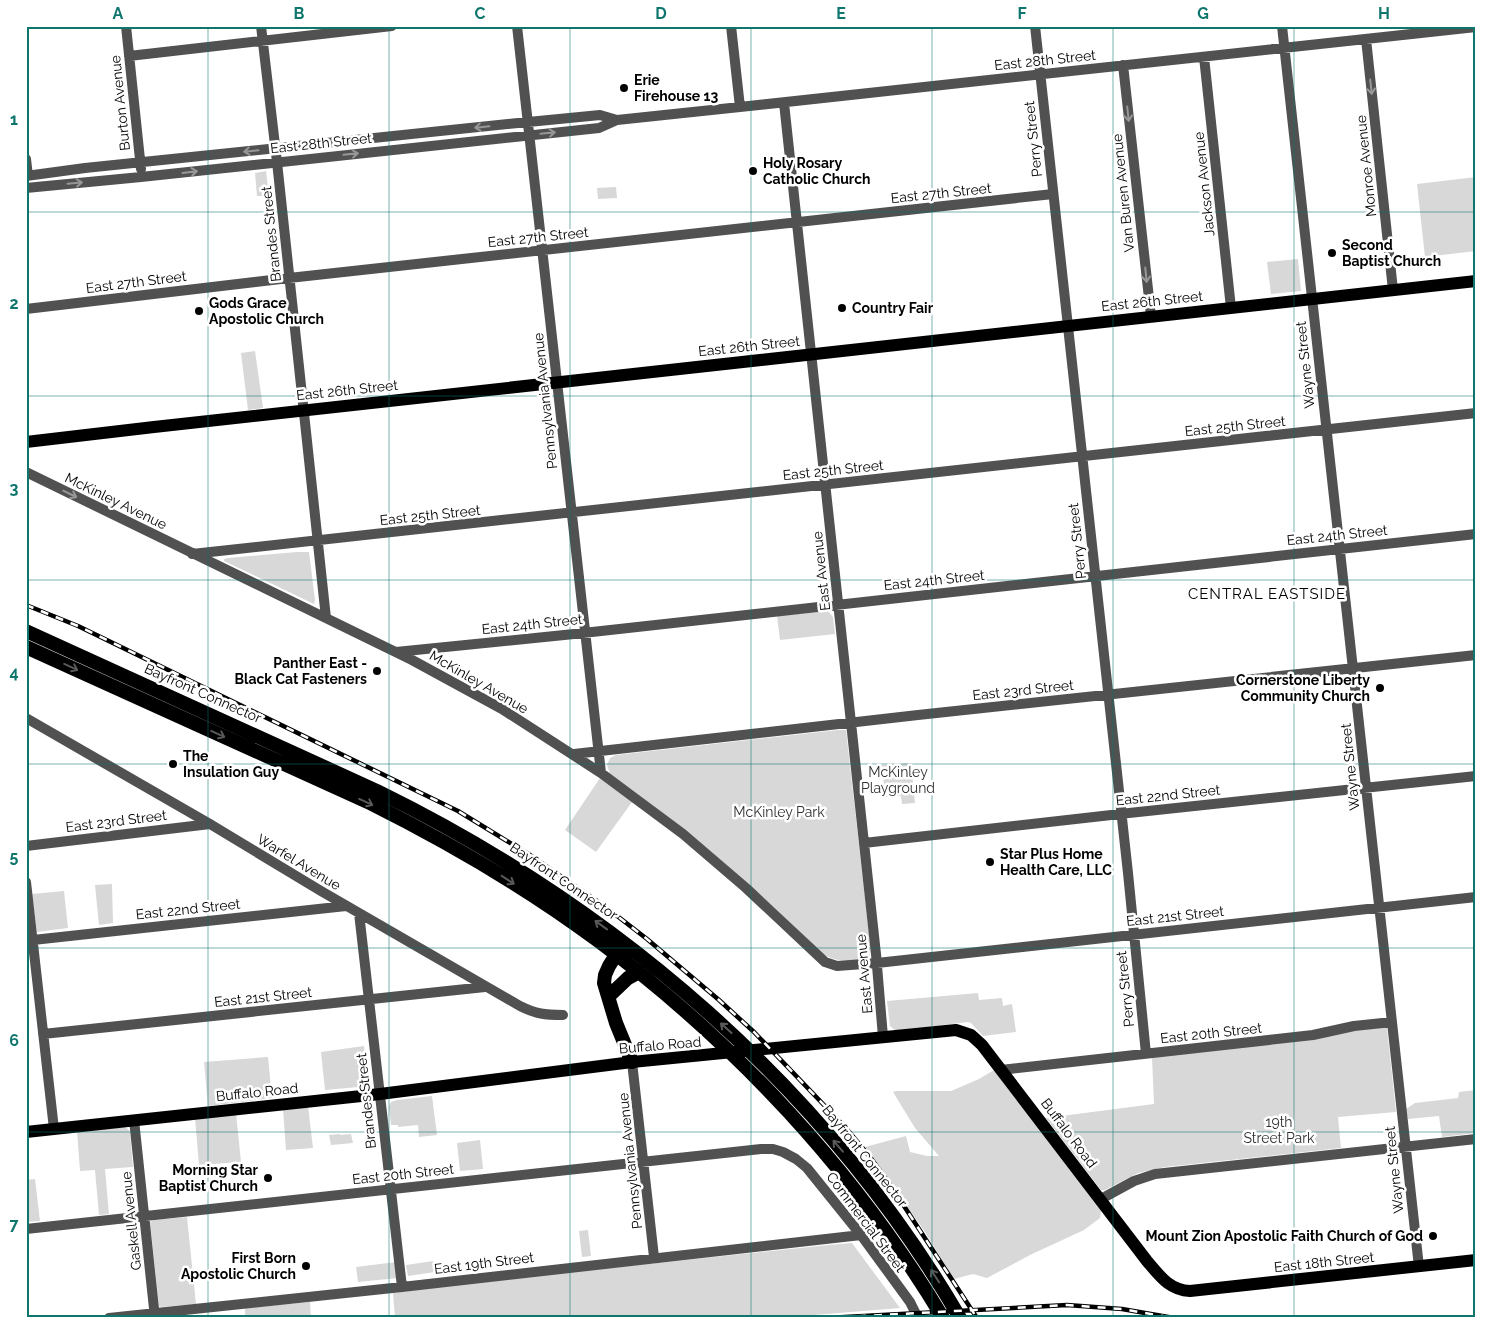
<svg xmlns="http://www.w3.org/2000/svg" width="1502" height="1344" viewBox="0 0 1502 1344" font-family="Raleway,sans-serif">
<rect width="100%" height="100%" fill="#fff"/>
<path fill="#d8d8d8" d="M266 171 269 196H257L255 173Z
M1476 177V251L1425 257 1417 184Z
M616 187 617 198 598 199 597 188Z
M1298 259 1301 291 1271 294 1267 262Z
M255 351 263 408 248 410 241 353Z
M297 552H309L315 600 314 604 224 561V559L228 558Z
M828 611 833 617 835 634 780 640 777 616Z
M838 730H846L871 951 869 957C856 963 837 962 824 955 757 890 687 829 610 774L607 765 610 758 616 755Z
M911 763 915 803 902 804 901 796 885 797 882 765Z
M600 778 632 802 596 852 565 830Z
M112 884 113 923 99 925 95 885Z
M64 891 68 928 37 932 32 894Z
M978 993 979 1000 1002 998 1003 1006 1012 1004 1016 1032 983 1036 971 1023 968 1022 896 1031 890 1026 887 1001Z
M1386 1027 1387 1028 1396 1112 1338 1117 1341 1148 1165 1167 1138 1173 1105 1190H1101L1046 1118 1154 1104 1152 1057 1348 1031Z
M364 1046 369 1086 325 1090 321 1052Z
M268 1057 272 1098 208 1106 204 1062Z
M994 1070 1101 1210 1100 1218 1084 1230 1030 1255 987 1278 973 1274 954 1279 923 1229 865 1147 906 1136 910 1152 927 1156H939L915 1128 893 1092 896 1091H951L979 1079Z
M1476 1090V1133L1442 1137 1439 1116 1408 1119 1406 1109 1415 1103 1458 1098 1459 1092Z
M432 1096 437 1135 419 1137 418 1125 398 1127V1125H391L389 1106 391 1102 397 1100Z
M308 1106 313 1148 286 1150 283 1109Z
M236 1113 241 1162 199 1165 195 1118Z
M125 1127 129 1130 130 1133 133 1167 105 1169 109 1214 99 1215 95 1170 80 1171 77 1131Z
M340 1134V1135L351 1134 353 1143 331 1145 329 1135Z
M480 1140 483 1169 460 1171 457 1143Z
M35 1179 40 1221 26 1222V1180Z
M187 1217 196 1304 161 1307 159 1306 150 1222 154 1220Z
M588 1230 591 1256 582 1257 579 1231Z
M852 1243 900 1308 777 1318H395L393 1293 458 1284 828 1245Z
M433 1261 435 1272 408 1276 406 1265Z
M396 1262 398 1278 358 1282 356 1267Z
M310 1302 311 1318H245V1308Z"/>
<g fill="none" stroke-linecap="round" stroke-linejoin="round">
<path stroke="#515151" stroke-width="10" d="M126 26 141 169
M261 26 277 162 326 618
M517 26 601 773
M731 26 740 107
M1035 26 1128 873 1146 1054
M1282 26 1419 1267
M1366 39 1393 290
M129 56 392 26
M1204 57 1231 308
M1123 65 1151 316
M784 103 876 954 883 1037
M26 159 28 176
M26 176 85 168 518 123 600 115 617 120
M26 188 141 177 599 128 617 120 740 107 1476 27
M26 309 289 278 1053 194
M26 472 412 660 502 709 601 773 683 834 746 888 825 962 837 966 877 963 1476 897
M192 554 1476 413
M396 652 574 634 1476 534
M26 718 210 824 321 891 520 1006C536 1014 545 1015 563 1015
M574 754 918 715 1476 655
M864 843 1129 813 1476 776
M26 846 210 824
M26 882 54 1129
M359 913 402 1287
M33 940 346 906
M43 1034 485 987
M632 1062 654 1257
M1001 1070 1313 1035 1354 1026 1392 1022
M134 1120 155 1318
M1101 1199 1134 1181 1155 1174 1476 1139
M26 1229 761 1149H773L783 1152 796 1159 807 1168 861 1235 910 1302 918 1318
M109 1318 402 1287 861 1235"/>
<path stroke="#000" stroke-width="12" d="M26 442 154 427 1476 281
M26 1132 380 1094 632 1062 956 1030 971 1035 982 1045 1147 1261C1159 1275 1169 1290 1190 1291L1476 1260"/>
<path stroke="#000" stroke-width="14" d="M26 631 377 791C616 908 825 1087 960 1318
M26 647 368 802C448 842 526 887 597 940 735 1042 855 1171 943 1318
M621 947 609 966 605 975 604 983 616 1023 632 1062
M609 996 628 978 639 972"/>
<defs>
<path id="rail" d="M26 605 78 626 458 811 530 855 603 905 647 939 719 1000 754 1032 845 1127 870 1157 889 1183 977 1318
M826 1318 1067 1305 1122 1309 1174 1318"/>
</defs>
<use href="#rail" stroke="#000" stroke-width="4.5"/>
<use href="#rail" stroke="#fff" stroke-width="2.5" stroke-dasharray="8" stroke-linecap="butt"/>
</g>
<defs><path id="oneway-shaft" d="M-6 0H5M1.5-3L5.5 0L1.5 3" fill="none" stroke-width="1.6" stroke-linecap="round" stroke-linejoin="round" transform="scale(1.25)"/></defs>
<g stroke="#979797">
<use href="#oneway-shaft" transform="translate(1371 87) rotate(84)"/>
<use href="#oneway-shaft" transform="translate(1128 114) rotate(84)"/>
<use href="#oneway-shaft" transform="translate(482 127) rotate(174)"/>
<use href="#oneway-shaft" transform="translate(548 133) rotate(-6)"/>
<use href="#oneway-shaft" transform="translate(251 151) rotate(174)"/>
<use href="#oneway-shaft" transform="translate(351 154) rotate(-6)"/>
<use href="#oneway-shaft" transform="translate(190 172) rotate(-7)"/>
<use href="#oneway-shaft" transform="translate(75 183) rotate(-5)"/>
<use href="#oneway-shaft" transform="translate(1146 275) rotate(84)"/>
<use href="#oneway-shaft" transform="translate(70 494) rotate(26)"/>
</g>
<g stroke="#595959">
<use href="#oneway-shaft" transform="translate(71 667) rotate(25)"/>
<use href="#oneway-shaft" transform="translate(218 734) rotate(25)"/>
<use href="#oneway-shaft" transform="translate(366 802) rotate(25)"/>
<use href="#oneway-shaft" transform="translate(508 880) rotate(33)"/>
<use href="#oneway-shaft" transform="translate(601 925) rotate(-144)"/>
<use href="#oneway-shaft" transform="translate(726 1028) rotate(-138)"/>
<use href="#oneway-shaft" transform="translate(838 1146) rotate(-131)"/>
<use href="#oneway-shaft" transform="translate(935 1276) rotate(-123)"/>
</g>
<path fill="none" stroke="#0f766e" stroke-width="1" stroke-opacity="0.55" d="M208 26V1318M389 26V1318M570 26V1318M751 26V1318M932 26V1318M1113 26V1318M1294 26V1318M26 212H1476M26 396H1476M26 580H1476M26 764H1476M26 948H1476M26 1132H1476"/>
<g fill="#000" stroke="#fff" stroke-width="2">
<circle cx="624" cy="88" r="5"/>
<circle cx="753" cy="171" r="5"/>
<circle cx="1332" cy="253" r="5"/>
<circle cx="842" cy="308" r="5"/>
<circle cx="199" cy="311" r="5"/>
<circle cx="377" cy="671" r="5"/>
<circle cx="1380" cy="688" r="5"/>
<circle cx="173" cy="764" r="5"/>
<circle cx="990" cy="862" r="5"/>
<circle cx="268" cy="1178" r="5"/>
<circle cx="1433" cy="1236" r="5"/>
<circle cx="306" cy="1266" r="5"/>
</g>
<g text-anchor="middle" stroke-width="5" stroke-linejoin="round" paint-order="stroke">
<g font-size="14" fill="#000" stroke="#fff">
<text transform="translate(1045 60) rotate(-6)" y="5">East 28th Street</text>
<text transform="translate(120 103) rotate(-96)" y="5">Burton Avenue</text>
<text transform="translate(1033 139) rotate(-96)" y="5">Perry Street</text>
<text transform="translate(321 143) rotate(-6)" y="5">East 28th Street</text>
<text transform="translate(1366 166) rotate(-96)" y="5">Monroe Avenue</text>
<text transform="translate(1204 184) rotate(-96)" y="5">Jackson Avenue</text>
<text transform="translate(941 193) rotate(-6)" y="5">East 27th Street</text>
<text transform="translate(1123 193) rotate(-96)" y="5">Van Buren Avenue</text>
<text transform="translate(271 234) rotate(-96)" y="5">Brandes Street</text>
<text transform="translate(538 237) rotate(-6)" y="5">East 27th Street</text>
<text transform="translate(136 282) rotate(-7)" y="5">East 27th Street</text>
<text transform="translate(1152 301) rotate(-6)" y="5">East 26th Street</text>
<text transform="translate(749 346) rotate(-6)" y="5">East 26th Street</text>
<text transform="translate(1305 365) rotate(-96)" y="5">Wayne Street</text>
<text transform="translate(347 390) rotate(-6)" y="5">East 26th Street</text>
<text transform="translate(545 401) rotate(-96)" y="5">Pennsylvania Avenue</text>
<text transform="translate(1235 426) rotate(-6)" y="5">East 25th Street</text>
<text transform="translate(833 470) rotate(-6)" y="5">East 25th Street</text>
<text transform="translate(116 501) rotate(26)" y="5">McKinley Avenue</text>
<text transform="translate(430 515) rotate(-6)" y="5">East 25th Street</text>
<text transform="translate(1337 535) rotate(-6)" y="5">East 24th Street</text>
<text transform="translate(1077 541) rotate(-96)" y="5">Perry Street</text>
<text transform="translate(821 571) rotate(-96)" y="5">East Avenue</text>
<text transform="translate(934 580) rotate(-6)" y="5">East 24th Street</text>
<text transform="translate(532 624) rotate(-6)" y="5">East 24th Street</text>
<text transform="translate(479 682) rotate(30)" y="5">McKinley Avenue</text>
<text transform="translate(1023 690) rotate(-6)" y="5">East 23rd Street</text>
<text transform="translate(203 693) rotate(24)" y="5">Bayfront Connector</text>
<text transform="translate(1350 767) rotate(-96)" y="5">Wayne Street</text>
<text transform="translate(1168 795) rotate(-6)" y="5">East 22nd Street</text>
<text transform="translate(116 821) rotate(-7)" y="5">East 23rd Street</text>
<text transform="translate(299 862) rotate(31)" y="5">Warfel Avenue</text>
<text transform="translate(564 881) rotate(34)" y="5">Bayfront Connector</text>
<text transform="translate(188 909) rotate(-6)" y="5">East 22nd Street</text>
<text transform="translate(1175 916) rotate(-6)" y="5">East 21st Street</text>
<text transform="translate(864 974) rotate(-95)" y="5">East Avenue</text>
<text transform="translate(1125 989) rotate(-96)" y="5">Perry Street</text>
<text transform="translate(263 997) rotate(-6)" y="5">East 21st Street</text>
<text transform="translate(1211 1033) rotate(-6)" y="5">East 20th Street</text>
<text transform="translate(660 1045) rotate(-5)" y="5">Buffalo Road</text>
<text transform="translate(257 1092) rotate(-6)" y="5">Buffalo Road</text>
<text transform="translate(366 1101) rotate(-96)" y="5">Brandes Street</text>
<text transform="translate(1069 1133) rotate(53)" y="5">Buffalo Road</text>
<text transform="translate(865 1156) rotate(51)" y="5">Bayfront Connector</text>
<text transform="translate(630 1161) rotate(-96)" y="5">Pennsylvania Avenue</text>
<text transform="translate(1394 1170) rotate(-96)" y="5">Wayne Street</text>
<text transform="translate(403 1174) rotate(-6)" y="5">East 20th Street</text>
<text transform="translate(131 1221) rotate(-96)" y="5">Gaskell Avenue</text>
<text transform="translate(866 1222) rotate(53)" y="5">Commercial Street</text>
<text transform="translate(1324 1262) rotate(-6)" y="5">East 18th Street</text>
<text transform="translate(484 1263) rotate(-7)" y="5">East 19th Street</text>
</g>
<g font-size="14" font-weight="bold" fill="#000" stroke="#fff" text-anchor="start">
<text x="634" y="85">Erie<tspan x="634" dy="16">Firehouse 13</tspan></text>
<text x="763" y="168">Holy Rosary<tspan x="763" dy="16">Catholic Church</tspan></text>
<text x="1342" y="250">Second<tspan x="1342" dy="16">Baptist Church</tspan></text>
<text x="209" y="308">Gods Grace<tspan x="209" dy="16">Apostolic Church</tspan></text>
<text x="852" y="313">Country Fair</text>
<text x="367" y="668" text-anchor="end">Panther East -<tspan x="367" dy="16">Black Cat Fasteners</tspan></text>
<text x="1370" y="685" text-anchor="end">Cornerstone Liberty<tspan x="1370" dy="16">Community Church</tspan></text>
<text x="183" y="761">The<tspan x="183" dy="16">Insulation Guy</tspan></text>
<text x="1000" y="859">Star Plus Home<tspan x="1000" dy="16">Health Care, LLC</tspan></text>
<text x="258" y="1175" text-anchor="end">Morning Star<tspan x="258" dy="16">Baptist Church</tspan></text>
<text x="1423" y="1241" text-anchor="end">Mount Zion Apostolic Faith Church of God</text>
<text x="296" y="1263" text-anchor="end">First Born<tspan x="296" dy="16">Apostolic Church</tspan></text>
</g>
<g font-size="14" fill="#2f2f2f" stroke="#fff">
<text x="898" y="777">McKinley<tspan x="898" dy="16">Playground</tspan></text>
<text x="779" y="817">McKinley Park</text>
<text x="1279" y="1127">19th<tspan x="1279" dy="16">Street Park</tspan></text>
</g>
<g font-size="15" letter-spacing="1" fill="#000" stroke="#fff">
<text x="1267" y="599">CENTRAL EASTSIDE</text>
</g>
</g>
<rect width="1502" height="1344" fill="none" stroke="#ffffff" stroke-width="55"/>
<rect x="28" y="28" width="1446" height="1288" fill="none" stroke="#0f766e" stroke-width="2"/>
<g font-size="16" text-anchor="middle" font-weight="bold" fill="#0f766e">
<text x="118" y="19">A</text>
<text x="299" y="19">B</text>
<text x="480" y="19">C</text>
<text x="661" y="19">D</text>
<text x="841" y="19">E</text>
<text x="1022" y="19">F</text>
<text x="1203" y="19">G</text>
<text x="1384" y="19">H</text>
<text x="14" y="125">1</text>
<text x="14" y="309">2</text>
<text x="14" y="494">3</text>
<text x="14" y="678">4</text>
<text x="14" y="862">5</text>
<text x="14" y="1046">6</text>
<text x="14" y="1230">7</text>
</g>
</svg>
